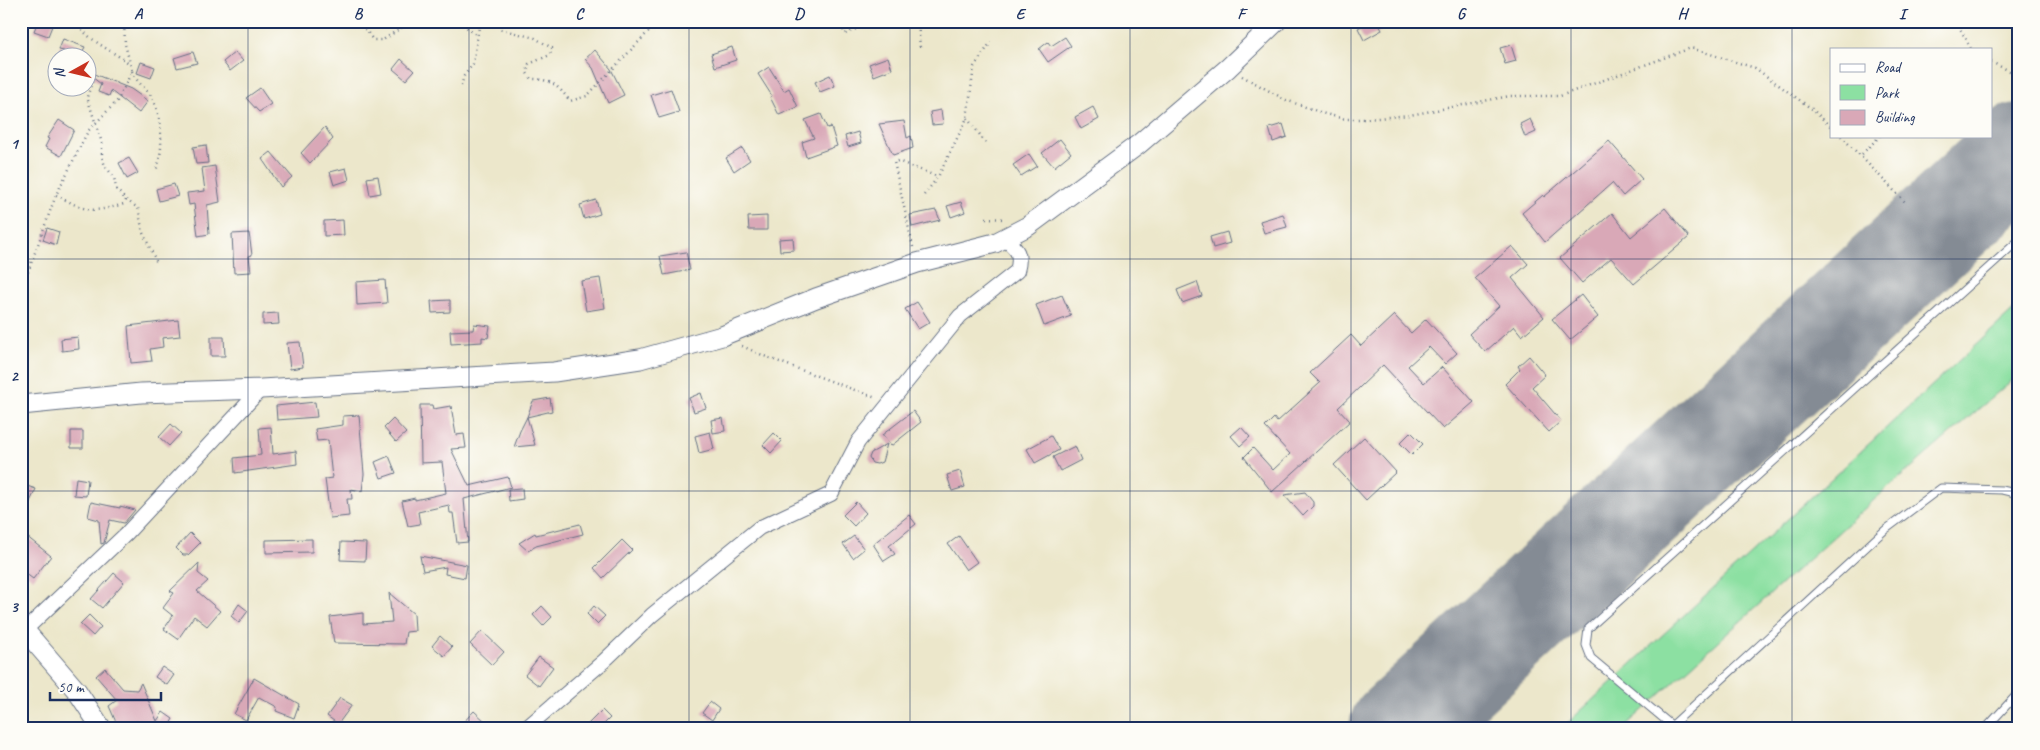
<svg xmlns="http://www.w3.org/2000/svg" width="2040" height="750" viewBox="0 0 2040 750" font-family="Caveat,sans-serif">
<rect width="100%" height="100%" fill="#fdfcf7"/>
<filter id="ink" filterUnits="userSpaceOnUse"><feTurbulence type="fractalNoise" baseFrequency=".02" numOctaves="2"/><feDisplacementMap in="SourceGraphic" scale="10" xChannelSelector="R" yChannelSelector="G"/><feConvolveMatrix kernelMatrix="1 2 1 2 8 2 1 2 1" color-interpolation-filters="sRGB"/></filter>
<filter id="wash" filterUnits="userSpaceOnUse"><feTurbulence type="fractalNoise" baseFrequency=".0096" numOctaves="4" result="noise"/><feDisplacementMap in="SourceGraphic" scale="20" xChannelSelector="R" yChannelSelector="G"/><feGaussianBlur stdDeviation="1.12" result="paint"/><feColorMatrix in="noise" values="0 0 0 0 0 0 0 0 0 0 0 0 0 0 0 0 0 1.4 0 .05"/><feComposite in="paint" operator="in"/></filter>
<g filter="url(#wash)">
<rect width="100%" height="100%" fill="#ece7cb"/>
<path fill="#8ce0a2" stroke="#548880" d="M2019 305V374L1874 500 1622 729H1561Z"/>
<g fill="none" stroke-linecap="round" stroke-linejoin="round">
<path stroke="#848b94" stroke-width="100" d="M1399 729 2019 153"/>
</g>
<g id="blocks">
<path fill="#d9a8b7" d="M38 21H54L48 36 34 31Z
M1371 21H1377L1382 30 1364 40 1358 28Z
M1065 37 1071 46 1048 62 1039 49 1048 42 1051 46Z
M63 39 85 47 79 58 63 53 64 51 59 50Z
M1511 45 1516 61 1505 64 1500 48Z
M732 47 736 60 715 67 711 54Z
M595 50 611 69 624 95 608 103 593 68 585 59Z
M193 52 197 63 177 68 174 58Z
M235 52 243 61 230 71 223 62Z
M888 57 892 69 874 76 869 64Z
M401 59 414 71 406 80 393 69Z
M141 62 155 67 151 78 137 73Z
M769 67 784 91 789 88 798 107 779 115 770 97 772 96 758 74Z
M94 74 131 89 148 101 139 113 111 91 109 96 98 92 101 84 92 77Z
M830 75 835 86 820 92 815 82Z
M260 88 271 104 259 112 246 98Z
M671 89 679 112 659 118 651 95Z
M1093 107 1099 119 1081 129 1075 117Z
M941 110 943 124 932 125 930 112Z
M821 114 827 128 831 127 837 146 806 157 802 142 814 138 805 120Z
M1530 119 1536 132 1525 137 1520 124Z
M59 120 74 130 61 156 45 147 49 139 47 138Z
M904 121 907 138 911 136 913 148 893 155 879 124Z
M1283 124 1287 137 1273 142 1269 128Z
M325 127 333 139 310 163 301 153Z
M858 132 861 143 848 147 845 136Z
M1060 139 1071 153 1054 167 1042 153Z
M1609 141 1642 179 1623 196 1612 183 1545 242 1522 213 1543 195 1544 197Z
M206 145 208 163 196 164 193 147Z
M742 148 750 160 734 171 726 158Z
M271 152 292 177 281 187 262 159Z
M1029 154 1037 166 1021 176 1013 165Z
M129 158 138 173 127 179 119 163Z
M215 166 220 202 207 205 209 234 198 236 194 204 189 205 187 193 205 191 202 168Z
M346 168 349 180 334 185 330 172Z
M378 176 381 193 370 195 367 178Z
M174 184 178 196 159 201 156 189Z
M596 200 600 214 584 219 580 205Z
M961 202 965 212 951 217 947 206Z
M1665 208 1689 237 1634 284 1611 258 1582 283 1560 258 1612 213 1631 237Z
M936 210 940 220 912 227 910 215Z
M1283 214 1287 227 1264 233 1260 221Z
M767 216V230H749L748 217Z
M343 220 344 235 324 236V221Z
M47 228 59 232 56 245 43 240Z
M1227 232 1230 243 1213 248 1210 237Z
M249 233 252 255 249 256 251 272 234 273 232 234Z
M793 238 794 250 780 251 779 239Z
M1512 246 1528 264 1512 278 1544 317 1522 336 1514 326 1485 352 1469 334 1499 306 1475 278Z
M686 252 690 270 664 275 660 256Z
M600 278 605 308 586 311 581 281Z
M385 280 387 303 357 305 356 282Z
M1197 282 1202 296 1182 303 1177 290Z
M1062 295 1071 316 1044 326 1036 305Z
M1581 295 1598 317 1570 340 1552 319Z
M450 300V312L432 313 431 301Z
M917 302 930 322 918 329 905 309Z
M278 313 279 324 263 325V314Z
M1394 315 1411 333 1426 319 1457 353 1445 364 1429 347 1408 366 1424 383 1442 367 1474 402 1443 429 1383 365 1338 408 1350 421 1272 492 1244 457 1253 448 1273 470 1290 454 1265 427 1274 418 1277 422 1320 383 1310 373 1351 335 1361 346Z
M178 320 180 336 162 338 163 347 150 349 152 361 131 363 128 326Z
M474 324 490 326 488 338 482 337V342L451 344 450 331 473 330Z
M78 337 79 349 62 351 61 339Z
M211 337H224L225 356H211Z
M300 342 303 367 290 369 287 343Z
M1529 356 1545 375 1532 387 1561 421 1549 432 1505 384 1520 369 1518 366Z
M701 393 706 408 694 412 689 398Z
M550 398 552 411 527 417 533 401Z
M315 402 317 417 277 420 276 406Z
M420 405H432L433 409 451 406 456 435 464 434 466 448 451 449 469 486 508 477 511 487 464 499 468 542 457 543 453 513H450L449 505 418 512 420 524 408 526 402 501 415 498V500L446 493 442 462 421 463Z
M913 411 921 422 891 446 882 435Z
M359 415 364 474 362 491 351 489 352 499H347L349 516 330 518 325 479 332 478 328 440 317 441 315 429 343 425V416Z
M527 417 535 445 514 447 520 431Z
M723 418 725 431 713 433 711 420Z
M393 419 406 433 396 442 384 428Z
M171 424 181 433 169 446 159 437Z
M271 427 273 454 296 451 297 464 235 473 234 458 261 455 259 428Z
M1241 427 1250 437 1240 446 1231 436Z
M71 431H83V448H71Z
M710 432 714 449 699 453 695 436Z
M1411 432 1423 444 1412 455 1400 443Z
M774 433 782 441 771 453 763 445Z
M1051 436 1059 450 1035 463 1027 449Z
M1364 437 1396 472 1366 500 1334 465Z
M887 444 882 462 877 464 872 463 869 458 871 453Z
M1075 446 1081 460 1060 471 1053 457Z
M389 456 396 473 381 478 375 462Z
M960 471 965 487 952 491 947 475Z
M76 478 88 480 86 496 74 495Z
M21 484 36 489 21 521Z
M522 488 523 499 509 501 508 489Z
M1305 492 1313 502V506L1303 516 1284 495Z
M91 502 120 508V506L135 510 124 523 110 520 104 543 101 544 99 520 88 517Z
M856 502 866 513 854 526 843 515Z
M909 515 916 524 889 546 895 554 884 561 873 544Z
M580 524 583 534 536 546 528 551 519 543 535 533 536 535Z
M21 532 51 556 33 579 21 570Z
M190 533 200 543 188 555H183L176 548Z
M854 536 864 549 853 558 843 544Z
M959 536 977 562 966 570 948 544Z
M312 539V552L266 553V540Z
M622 540 632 550 603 578 594 568Z
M341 542 366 543 365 561 340 560Z
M420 556 467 565 465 578 445 574 446 567 423 571Z
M199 563 198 573 208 581 197 591 220 611 207 626 194 616 178 639 164 629 173 616 163 608 174 593 170 591Z
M114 573 124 582 102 608 91 599Z
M389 593 414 614 415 631 406 632 404 644 334 643 330 617 363 613V624L392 622Z
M239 604 248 611 239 623 231 616Z
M542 606 552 617 543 626 533 615Z
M594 606 605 616 597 624 587 614Z
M89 615 101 627 93 636 80 624Z
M482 631 504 652 492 665 470 644Z
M440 636 452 647 444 656 432 646Z
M539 657 553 667 539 686 525 675Z
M162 667 174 675 167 685 155 677Z
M105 668 123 689 137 690 141 683 157 721 163 712 173 719 167 729H151L136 721 129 729H119L109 706 117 700 96 676Z
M254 678 299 704 294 718 276 711 277 707 259 697 246 720 234 714Z
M340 698 352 705 338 724 327 716Z
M710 702 719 709 712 720 702 713Z
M602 710 610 718 599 729H583Z
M474 711 486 722 480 729H457Z"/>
</g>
</g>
<g filter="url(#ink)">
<use href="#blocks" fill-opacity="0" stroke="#646f84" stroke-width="1"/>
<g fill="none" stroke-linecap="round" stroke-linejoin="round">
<defs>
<path id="lane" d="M1668 729 1885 530 1941 488 2002 490 2019 494
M1676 729 1591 658 1586 645 1588 629 2019 240
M1985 729 2019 692"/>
<path id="street" d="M25 630 126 534 261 389
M525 729 604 661 652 615 759 528 831 494 858 442 960 316 1017 271C1022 254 1017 249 1005 239"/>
<path id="secondary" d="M21 405 141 393 261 389 554 372 640 359 722 336 816 298 917 263 995 243 1028 226 1139 144 1228 68 1277 21
M21 626 77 691 102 729"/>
</defs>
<use href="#lane" stroke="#646f84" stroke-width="9"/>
<use href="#street" stroke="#646f84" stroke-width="16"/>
<use href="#secondary" stroke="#646f84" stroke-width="21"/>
<path stroke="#646f84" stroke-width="2.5" stroke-dasharray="1 4" stroke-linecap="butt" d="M76 21C86 40 113 51 130 64
M173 21H175
M359 21 373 40H383L411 21
M459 21 476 35
M495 21 500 29 535 38 552 48 550 55 529 64 527 73 531 79C552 79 558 86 570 101L587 96 651 29 664 21
M764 21 767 25
M839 21 845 34 873 21
M918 21 920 48
M1956 21 1971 49
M1594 23 1600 21
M1991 62 2016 74
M132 71C136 81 142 85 149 93 162 110 165 151 156 170
M1242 76 1286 100 1325 114 1345 119H1367L1410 115 1510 96H1560L1691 48 1755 68 1812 109 1831 127
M461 86 464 76 473 64 479 27 487 21
M967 118 987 144
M1841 136 1907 204
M1862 154 1880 136
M56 195C87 211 89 214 124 204L126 200 116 189 114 177 105 166 102 157V143L87 97 94 77
M924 195 938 177 967 118 974 67 991 42
M126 200 138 208 143 233 157 263
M986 218 1004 219
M913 247 894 162 898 161 938 177
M21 291 56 195 88 131 118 100 132 71 125 44 124 21
M742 346 769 358 876 398"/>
<use href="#lane" stroke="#fff" stroke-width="7"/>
<use href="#street" stroke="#fff" stroke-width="14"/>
<use href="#secondary" stroke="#fff" stroke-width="19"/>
</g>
</g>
<path fill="none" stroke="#1b2f5e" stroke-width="1" stroke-opacity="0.55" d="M248 21V729M469 21V729M689 21V729M910 21V729M1130 21V729M1351 21V729M1571 21V729M1792 21V729M21 259H2019M21 491H2019"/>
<rect width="2040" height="750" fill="none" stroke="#fdfcf7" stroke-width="55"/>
<rect x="1830" y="48" width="162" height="90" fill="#fdfcf7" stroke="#a3aaba"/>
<rect x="1840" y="64" width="25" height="8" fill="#ffffff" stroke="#a3aaba"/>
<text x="1875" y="72" font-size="15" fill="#1b2f5e">Road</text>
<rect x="1840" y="85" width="25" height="15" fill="#8ce0a2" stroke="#a3aaba"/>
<text x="1875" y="98" font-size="15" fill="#1b2f5e">Park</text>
<rect x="1840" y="110" width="25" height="15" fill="#d9a8b7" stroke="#a3aaba"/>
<text x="1875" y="122" font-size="15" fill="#1b2f5e">Building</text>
<g transform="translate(72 72) rotate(262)"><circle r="24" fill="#fdfcf7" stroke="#a3aaba"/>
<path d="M0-4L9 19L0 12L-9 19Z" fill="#c8321e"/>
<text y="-8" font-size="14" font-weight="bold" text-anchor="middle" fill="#1b2f5e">N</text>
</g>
<path d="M50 692v8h111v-8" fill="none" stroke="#1b2f5e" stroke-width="2.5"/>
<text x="58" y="692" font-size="15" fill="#1b2f5e" stroke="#fdfcf7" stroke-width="4" paint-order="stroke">50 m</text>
<rect x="28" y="28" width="1984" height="694" fill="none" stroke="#1b2f5e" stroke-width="2"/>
<g font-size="16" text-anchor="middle" font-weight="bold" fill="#1b2f5e">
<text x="138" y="19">A</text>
<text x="358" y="19">B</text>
<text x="579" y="19">C</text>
<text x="799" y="19">D</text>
<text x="1020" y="19">E</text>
<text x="1241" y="19">F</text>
<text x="1461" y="19">G</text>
<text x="1682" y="19">H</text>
<text x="1902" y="19">I</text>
<text x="14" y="149">1</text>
<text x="14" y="381">2</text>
<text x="14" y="612">3</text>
</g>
</svg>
